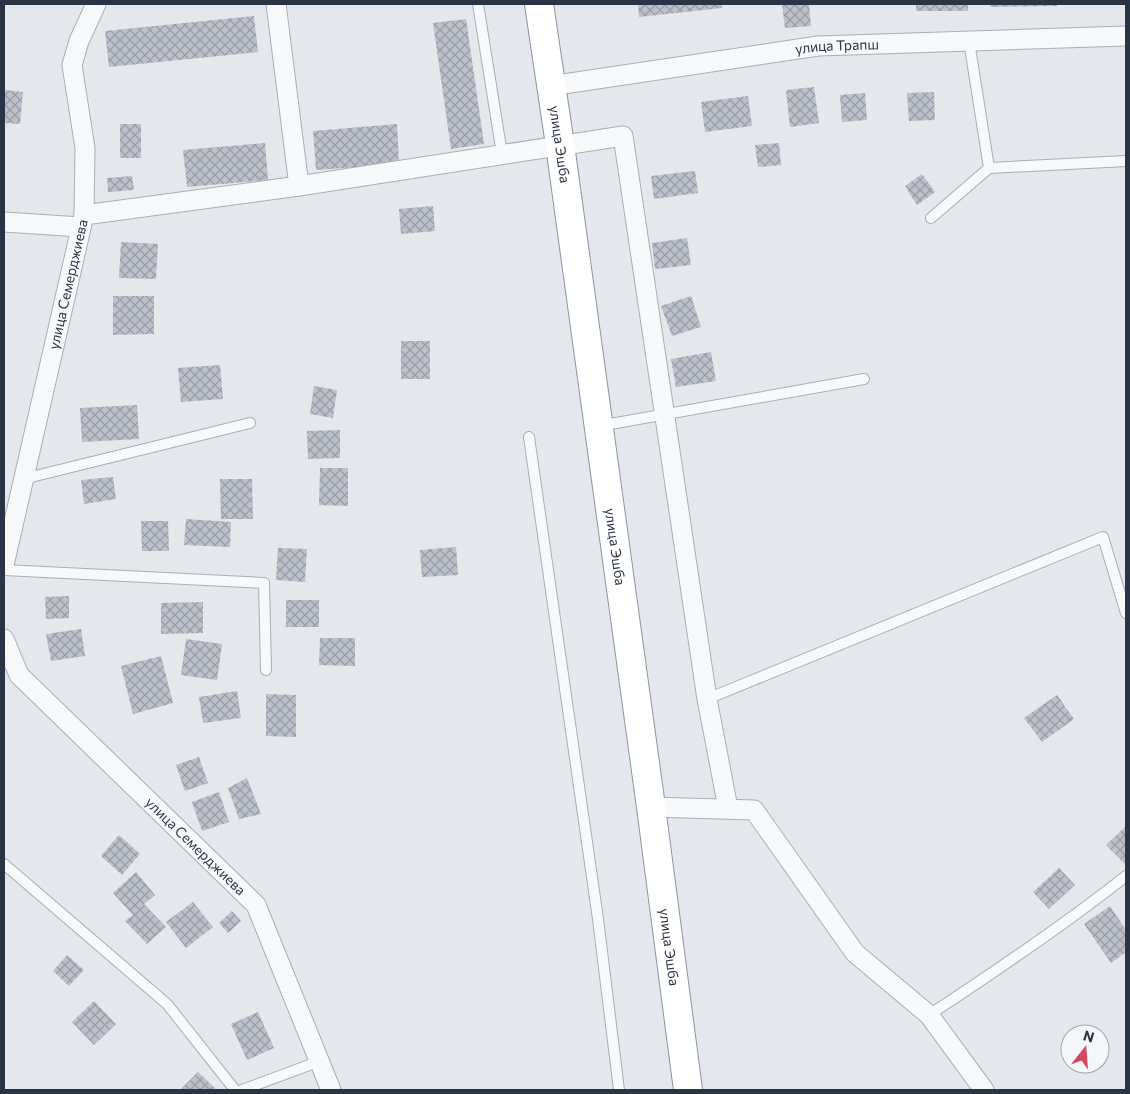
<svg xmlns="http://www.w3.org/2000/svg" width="1130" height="1094" viewBox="0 0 1130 1094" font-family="Commissioner,sans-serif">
<defs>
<pattern id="building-cross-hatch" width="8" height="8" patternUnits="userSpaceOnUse" patternTransform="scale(1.25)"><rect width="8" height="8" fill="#bbc0ca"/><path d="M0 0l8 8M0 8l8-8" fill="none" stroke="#989da6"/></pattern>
</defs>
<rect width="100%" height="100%" fill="#e4e7ec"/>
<path fill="url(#building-cross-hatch)" d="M638 4H722V8L639 17Z
M782 4H809L811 26 785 28Z
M916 4H968V11H916Z
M990 4H1057V6L990 7Z
M254 16 258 52 109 67 105 31Z
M466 19 484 144 451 149 433 23Z
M814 87 819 123 790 127 786 90Z
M4 90 23 92 20 124 4 123Z
M934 92 935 120 909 121 907 93Z
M865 93 867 120 842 122 840 95Z
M748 96 752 126 705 132 701 102Z
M120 124H141V158H120Z
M397 124 399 164 316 170 313 131Z
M265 143 268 180 187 187 183 150Z
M779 143 781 165 758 167 755 145Z
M695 171 698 193 654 199 651 176Z
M922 174 935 192 917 205 905 186Z
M132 176 134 190 108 192 107 178Z
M433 206 435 231 401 234 399 209Z
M687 238 691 265 655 269 652 243Z
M121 242 158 244 156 279 119 278Z
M113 296H154V334L113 335Z
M691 296 701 327 672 336 661 306Z
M401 341H430V379H401Z
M711 352 716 381 676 387 671 359Z
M220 365 223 399 181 402 178 368Z
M314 386 337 390 333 418 310 414Z
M137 405 139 439 82 442 80 408Z
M340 430V458L308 459 307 431Z
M320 468H348V506L319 505Z
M113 477 116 499 84 504 81 480Z
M220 479H252L253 519H221Z
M186 519 231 522 230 547 184 545Z
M141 521H168L169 551H142Z
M456 547 458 575 422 577 420 550Z
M278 548 307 549 305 582 276 580Z
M69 596V618L46 619 45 597Z
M286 600H319V627H286Z
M203 602V633L161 634V603Z
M81 629 85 656 51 661 46 634Z
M320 638H355V666L319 665Z
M186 639 222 644 217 680 181 675Z
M161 656 173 703 133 714 121 666Z
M237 691 241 718 203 723 199 697Z
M266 694 296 695V737L266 736Z
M1057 695 1074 719 1042 742 1024 718Z
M199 757 208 783 185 791 176 765Z
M247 778 261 814 239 819 228 788Z
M219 792 229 822 202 831 192 802Z
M1125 827 1126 828V865L1106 845Z
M119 835 140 854 122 875 101 856Z
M1059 868 1075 885 1049 909 1033 892Z
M136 872 155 895 144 904 166 927 147 944 125 921 133 915 113 893Z
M193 902 213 927 186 948 166 922Z
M1110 906 1126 930V952L1111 963 1084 924Z
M232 911 241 921 228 933 219 923Z
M67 955 84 970 69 986 53 971Z
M94 1001 116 1024 94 1045 72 1022Z
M258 1012 274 1048 247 1060 231 1024Z
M198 1072 217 1090H180Z"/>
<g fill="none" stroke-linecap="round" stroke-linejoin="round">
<defs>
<path id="lane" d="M478 4 502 154
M969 41 989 168
M931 218 989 168 1126 161
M599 426 864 379
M529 437 598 919 619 1090
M23 479 250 423
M4 570 264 583 266 670
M707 699 1103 537 1126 613
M4 864 167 1004 235 1090
M929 1015C996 971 1063 926 1126 876
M242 1090 320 1061"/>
<g id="street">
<path d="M276 4 299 186"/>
<path id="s1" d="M550 86 818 46 1126 36"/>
<path d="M84 215 299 186 623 136 707 699 728 808"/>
<path d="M4 222 81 227"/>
<path id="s2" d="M4 565 84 215 85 148 72 65 79 41 96 4"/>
<path id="s3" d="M4 639 19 675 256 905 331 1090"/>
<path d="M651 807 754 810 855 953 929 1015 984 1090"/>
</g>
<g id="highway">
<path id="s4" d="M539 4 560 145 651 807 688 1090"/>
</g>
</defs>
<use href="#lane" stroke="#a9aeb7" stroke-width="12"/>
<use href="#street" stroke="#a9aeb7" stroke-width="21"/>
<use href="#highway" stroke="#8b94a3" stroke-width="30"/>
<use href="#lane" stroke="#f7f8fa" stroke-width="10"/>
<use href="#street" stroke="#f7f8fa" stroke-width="19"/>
<use href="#highway" stroke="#fff" stroke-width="28"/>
</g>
<g text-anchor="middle" stroke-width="5" stroke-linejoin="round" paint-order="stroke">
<g font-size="14" fill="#2b3445" stroke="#f4f6f9">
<text dy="5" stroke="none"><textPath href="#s1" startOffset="290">улица Трапш</textPath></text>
<text dy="5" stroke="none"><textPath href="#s4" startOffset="142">улица Эшба</textPath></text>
<text dy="5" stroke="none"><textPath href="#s2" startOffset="288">улица Семерджиева</textPath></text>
<text dy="5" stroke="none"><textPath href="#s4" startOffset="548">улица Эшба</textPath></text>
<text dy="5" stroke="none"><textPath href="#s3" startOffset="285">улица Семерджиева</textPath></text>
<text dy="5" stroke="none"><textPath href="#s4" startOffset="952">улица Эшба</textPath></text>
</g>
</g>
<rect width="1130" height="1094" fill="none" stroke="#2b3445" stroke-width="10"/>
<g transform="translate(1085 1049) rotate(17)"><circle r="24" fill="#f4f6f9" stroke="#a4a8b1"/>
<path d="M0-4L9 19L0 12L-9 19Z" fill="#d1495b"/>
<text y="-8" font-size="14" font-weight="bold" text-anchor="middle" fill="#2b3445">N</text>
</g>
</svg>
